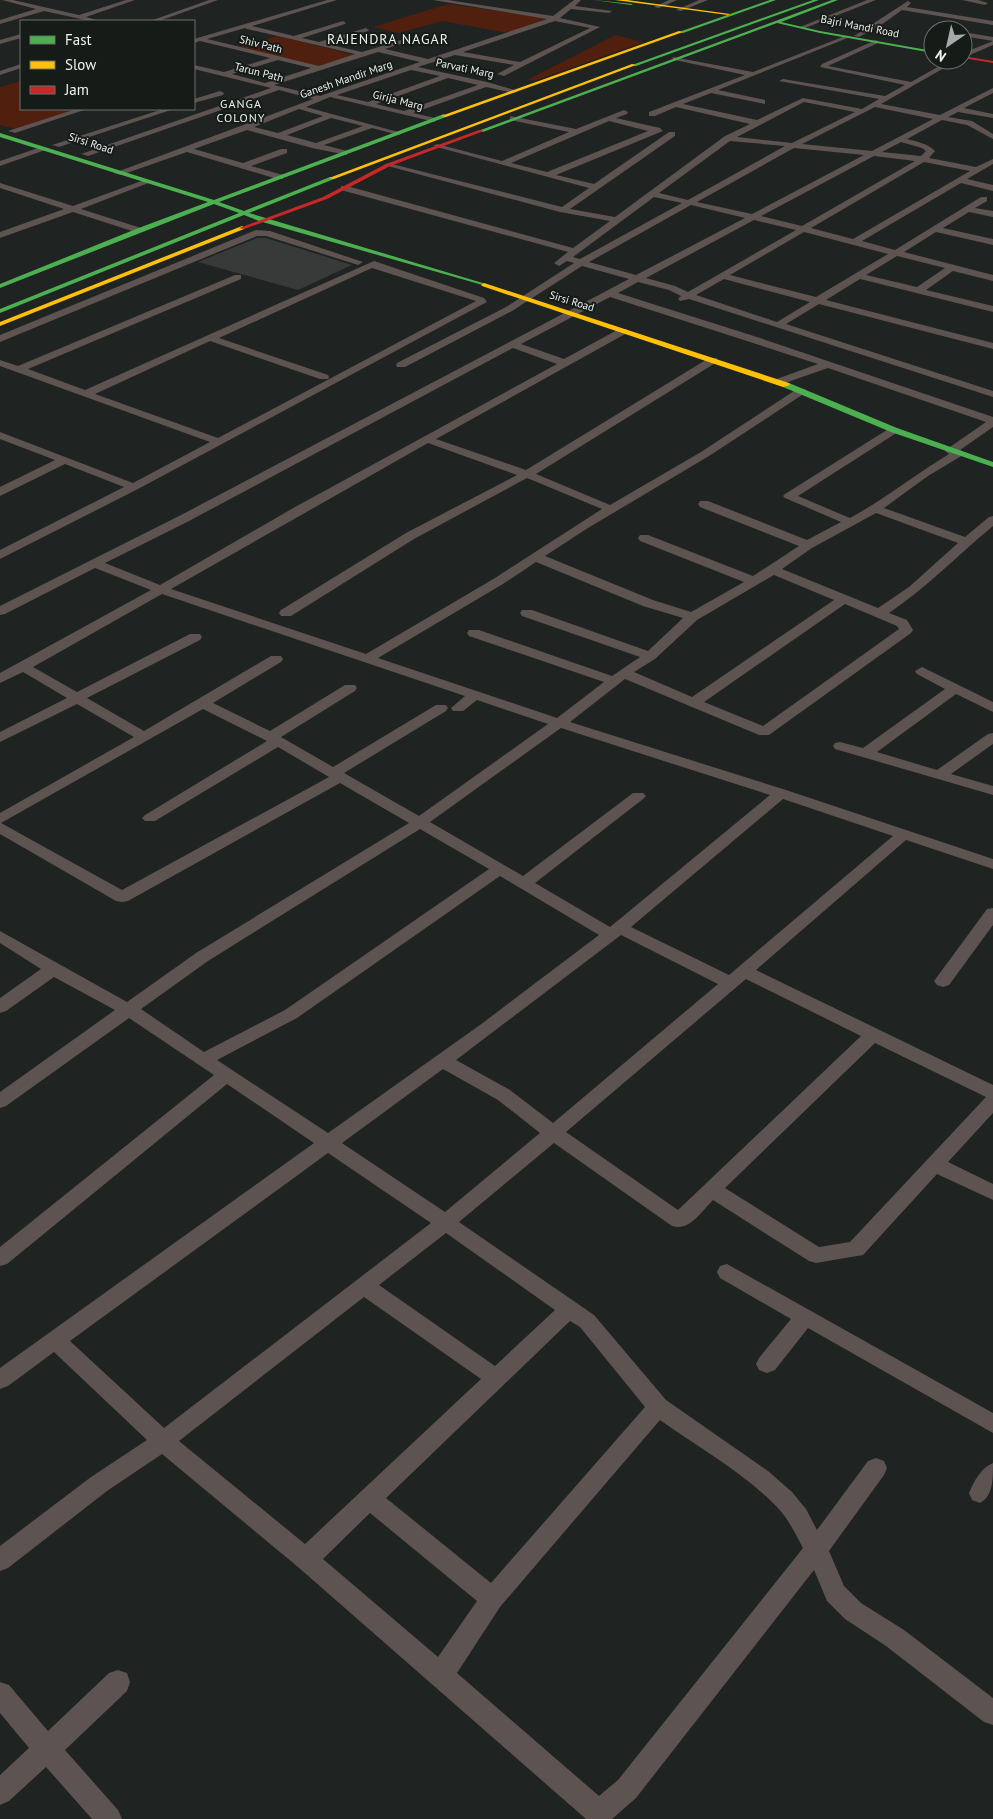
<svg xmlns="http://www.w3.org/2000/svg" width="993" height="1819" viewBox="0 0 993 1819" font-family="'PT Sans',sans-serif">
<rect width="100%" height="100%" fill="#1f2321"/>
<path fill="#501f0d" d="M448 4 548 18 508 33 442 21 399 33 373 27Z
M615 35 644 42 534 81 527 80Z
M277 36 355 55 317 67 239 47Z
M21 81V109H87L19 130 0 125V87Z"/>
<path fill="#373a39" d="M257 238H266L352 265 298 290 198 262Z"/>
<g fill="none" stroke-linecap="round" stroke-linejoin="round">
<path fill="#5d5351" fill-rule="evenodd" d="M2 0H13L79 15 126 0H135L86 17 100 21H90L44 11 0 24V20L36 9Z
M209 0H218L159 21H150Z
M327 0H337L252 26 294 36 343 21 346 23 345 24 302 38 319 42 366 28 369 30 368 31 327 44 362 52 411 37 414 39 413 40 385 49 428 59 547 19 433 0H448L553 16 574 0H581L575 6 612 11 609 13 571 9 560 18 600 27 504 76 497 74 514 65 455 55 418 67 487 82 518 91 514 93 486 87 413 113 435 118V122L330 97 306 107 402 133 398 135 372 128 324 145 347 151V155L312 148 247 130 194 149 243 163 281 149H287V153L251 166 283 175V179H277L187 152 121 175 114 173 313 99 279 90 88 156 81 154 271 88 194 69V65L224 72 270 58 200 41 194 43V39ZM555 21 590 28 520 62 463 52ZM245 28 247 29 355 54 319 66 207 39ZM378 52 420 62 320 96 274 85ZM278 60 311 68 265 83 232 74ZM411 70 440 76 368 102 337 95ZM448 78 478 85 404 111 376 104ZM299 109 323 116 278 133 254 127ZM331 118 363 126 316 143 287 135Z
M669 0H677L659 8 654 7Z
M699 0H708L681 11 676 10Z
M867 0H876L805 28 800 27Z
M962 0H978L988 3 985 5Z
M908 1 911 3 907 7 993 21V25L902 10 884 23 859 37 854 36Z
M938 28 941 30H933L934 29Z
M963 32 993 37V45L963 58V53L993 41 963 36Z
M21 34V38L0 44V40Z
M845 36 850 37 718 90 765 100V104L711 93 683 104 757 120 803 98 862 109 879 99 779 81 783 79 885 96 905 85 820 67 822 64 876 40 879 42 878 43 828 66 911 82 950 60H958L881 104 940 115 993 88V93L964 108 993 114V118L958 112 948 117 972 121 993 134V139L967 125 942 120 907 139C918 142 927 143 935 151L929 158 976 167 993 159V164L967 179 993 185V191L961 183 862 241 895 250 981 197H987V201L975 208 993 211V217L969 212 943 228 993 239V245L936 232 904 252 993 275V281L953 271 926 290 993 306V312L860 279 826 300 993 343V349L819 304 786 324 993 391V397L689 299 680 301 678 299 681 296 669 290 638 282 618 293 757 337 993 417V427L960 450 965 453 963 455 928 476 884 508 965 537 989 517 993 516V526C958 555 926 588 889 613L907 620 913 630 911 633 769 735H759L625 679 570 722 786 790 993 859V869L906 840 756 970 993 1085V1113L948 1162 993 1184V1200L937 1174 863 1255 816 1263 809 1261 713 1200C702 1211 689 1232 672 1226L554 1143 459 1222 594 1315 666 1400 768 1471 792 1492 806 1509 817 1530 868 1461 876 1458 884 1461 887 1468 884 1475 829 1551 844 1586 861 1603 904 1630 993 1698V1725L984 1722 886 1646 845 1619 827 1601 814 1570 636 1798 612 1819H586L298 1567 162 1454 107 1491 8 1568 0 1571V1546L91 1477 147 1440 54 1352 8 1386 0 1389V1368L314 1143 227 1084 7 1264 0 1266V1247L214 1075 129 1018 6 1106 0 1108V1092L115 1010 54 977 6 1011 0 1013V998L41 969 0 943V931L127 1002 196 953 409 823 340 783 128 901 122 902 116 901 0 834V813L134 737 77 704 0 742V732L67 698 23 672 0 683V673L151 590 95 568 5 614 0 615V606L181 515 629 279 582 266 512 311 405 367H397L396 365 397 363 506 307 574 263 567 261 559 266 554 263 568 252 341 190V186H347L573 248 610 221 560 212 384 165 388 163 562 207 589 188 433 146 437 144 502 161 569 132 510 120V116L576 129 624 110 628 112 627 114 616 118 660 128 663 131 556 175 594 184 669 132H675V136L570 209 615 217 725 136 750 124 676 107 655 116H649V112L745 75 675 60 672 58 673 57 753 72ZM804 102 855 112 792 143 737 137ZM875 107 933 119 872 151 802 144ZM609 121 648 131 547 172 511 163ZM730 141 785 146 688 200 659 193ZM901 142 922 148 926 151 921 156 882 152ZM794 148 864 155 752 214 697 202ZM874 156 915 161 802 226 761 216ZM924 162 970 171 853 239 811 228ZM654 197 682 203 580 259 573 257ZM691 205 745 218 636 275 589 262ZM754 220 796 230 688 292 675 286 646 278ZM804 232 888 254 816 297 730 275ZM897 256 945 268 917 287 866 275ZM724 279 810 302 777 322 696 295ZM610 297 818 364 774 380 773 382 774 384H782L828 368 986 422 947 449 945 451 949 454C916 474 885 499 850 518L798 496 898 432 900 430 898 428H890L785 494 783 496 785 498 841 522 807 540 708 501H700L698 504 700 507 799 546 753 576 648 535H640L638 538 640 541 744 582 691 612 653 600 545 556 588 528 709 456 805 393 806 391 805 389H797L701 452 610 505 536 474 717 362V358H709L526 470 436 439 627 333V329H619L564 359 521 344ZM513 348 557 364 295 507 160 585 105 563 189 521ZM428 443 517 475 406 533 281 610 279 613 281 616H291L414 539 527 478 602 509 495 578 366 654 171 589ZM876 513 958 543 909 587 878 608 782 569 812 548ZM536 562 643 606 683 618 648 651 532 610H522L520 613 522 616 640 657 612 676 479 630H469L467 633 469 636 604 682 557 718 378 658 503 584ZM774 575 834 600 692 697 634 672 655 659 697 620ZM162 594 465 696 451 708 453 711H463L477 700 548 724 419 816 344 773 446 711 448 708 446 705H436L333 767 281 737 355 691 357 688 355 685H345L270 731 213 703 281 662 283 659 281 656H271L144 731 87 698 200 640 202 637 200 634H190L77 692 33 667ZM845 604 897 626 899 629 763 726 704 702ZM203 709 267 741 145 815 142 818 145 821H155L278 747 329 777 122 890 1 823ZM561 728 770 795 610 927 535 883 643 799 646 796 643 793H633L523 876 430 822ZM783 799 893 836 729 975 631 927ZM420 829 489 869 285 1010 204 1052 141 1009 208 961ZM500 876 599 935 480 1025 328 1133 217 1060 297 1018ZM621 935 718 984 553 1123 510 1090 456 1060ZM746 979 861 1036 678 1210 566 1132ZM875 1043 986 1097 850 1242 819 1247 725 1188ZM443 1069 498 1100 540 1133 445 1212 342 1143ZM328 1153 431 1223 164 1428 70 1341ZM446 1233 555 1310 495 1366 379 1285ZM364 1297 481 1379 305 1544 179 1441ZM570 1321 580 1327 645 1407 491 1583 386 1498ZM660 1420C698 1447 744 1473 776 1506 788 1518 795 1533 803 1548L618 1780 599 1796 457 1673 500 1607ZM370 1513 477 1601 438 1657 323 1559Z
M21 64V68L0 75V71Z
M220 91 224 93 223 95 194 103V99Z
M76 109H87L15 133 8 131Z
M163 109H174L59 147 52 145Z
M41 147 48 149 0 166V161Z
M144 180 151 182 81 209 141 228V232H135L73 212 0 238V232L64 209 0 188V183L73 206Z
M256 230 270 231 363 262 358 265 355 264 266 236H257L0 342V335Z
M374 261 484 298 487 302 138 489 0 559V550L124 487 65 464 0 496V487L55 460 0 439V432L133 483 210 442 0 366V360L18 366 235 275H241V279L28 369 85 390ZM372 268 476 301 218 438 95 394 210 341 320 379H328L329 377 328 375 219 338Z
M922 667 993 702V712L956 694 877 752 937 770 988 734 993 733V744L951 774 993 786V795L835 749 833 746 835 743 840 742 863 748 945 689 917 674 915 671Z
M993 908V925L949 985 943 987 937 985 934 981 937 977 987 909Z
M727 1264 993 1413V1433L808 1328 775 1370 767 1373 759 1370 756 1364 759 1358 791 1319 720 1278 717 1272 720 1266Z
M993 1463C993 1480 993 1496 980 1503L972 1500 969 1493C974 1481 981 1468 993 1463Z
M118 1670 127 1673 130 1682 127 1691 65 1750 118 1810 122 1819H92L46 1767 9 1801 0 1805V1775L29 1748 0 1713V1682L9 1685 48 1731 109 1673Z"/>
<path fill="#4caf50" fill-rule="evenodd" d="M593 0 633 4 631 5Z
M770 0H776L683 33 679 32Z
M813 0H819L636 66 632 65Z
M832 0H838L781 22 820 31 933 51V53L820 33 777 23 483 132 478 131Z
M444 114 446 117 219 202 244 211 330 177H334V179L249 213 486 284V286L259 221 244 215 0 313V309L239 213 214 204 0 288V284L136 229 208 202 0 137V133L214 200Z
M783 383H789L897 428 993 462V467L891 432 783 387Z"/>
<path fill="#ffc107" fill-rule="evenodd" d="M615 0H627L730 14 728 15Z
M679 31 683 32 446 117 441 116Z
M632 64 636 65 334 179 329 178Z
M242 226 245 228 244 229 0 326V322Z
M484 283 789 383 790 385 783 387 482 286 481 285Z"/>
<path fill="#c62828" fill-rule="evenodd" d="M963 56 993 61V63L963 58Z
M479 130 484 131 390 166 327 199 244 229 239 228 323 197 386 164Z"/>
</g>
<g text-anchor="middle" stroke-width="4" stroke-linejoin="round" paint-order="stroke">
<g font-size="11" fill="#eef2f0" stroke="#151b17">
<text transform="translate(860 26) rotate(11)" y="4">Bajri Mandi Road</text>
<text transform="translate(261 44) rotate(14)" y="4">Shiv Path</text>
<text transform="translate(465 68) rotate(12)" y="4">Parvati Marg</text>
<text transform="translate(259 72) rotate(14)" y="4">Tarun Path</text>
<text transform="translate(346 79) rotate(-19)" y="4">Ganesh Mandir Marg</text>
<text transform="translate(398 100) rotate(14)" y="4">Girija Marg</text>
<text transform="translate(91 143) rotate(18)" y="4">Sirsi Road</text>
<text transform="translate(572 301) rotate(17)" y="4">Sirsi Road</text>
</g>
<g font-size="12" letter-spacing="1" fill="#eef2f0" stroke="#151b17">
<text x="241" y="108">GANGA<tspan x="241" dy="14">COLONY</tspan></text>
</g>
<g font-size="14" letter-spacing="1" fill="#eef2f0" stroke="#151b17">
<text x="388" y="44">RAJENDRA NAGAR</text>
</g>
</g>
<rect x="20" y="20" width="175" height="90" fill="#151b17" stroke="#6c716e"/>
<rect x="30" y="36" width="25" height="8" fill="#4caf50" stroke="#6c716e"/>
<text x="65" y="45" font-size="15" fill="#eef2f0">Fast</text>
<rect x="30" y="61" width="25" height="8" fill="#ffc107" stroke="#6c716e"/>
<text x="65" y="70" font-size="15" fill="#eef2f0">Slow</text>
<rect x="30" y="86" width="25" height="8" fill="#c62828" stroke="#6c716e"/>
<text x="65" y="95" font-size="15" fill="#eef2f0">Jam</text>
<g transform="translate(948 45) rotate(214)"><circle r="24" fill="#151b17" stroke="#6c716e"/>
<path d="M0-4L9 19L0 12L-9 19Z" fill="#a6aaa8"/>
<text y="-8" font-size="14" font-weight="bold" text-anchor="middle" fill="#eef2f0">N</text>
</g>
</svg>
